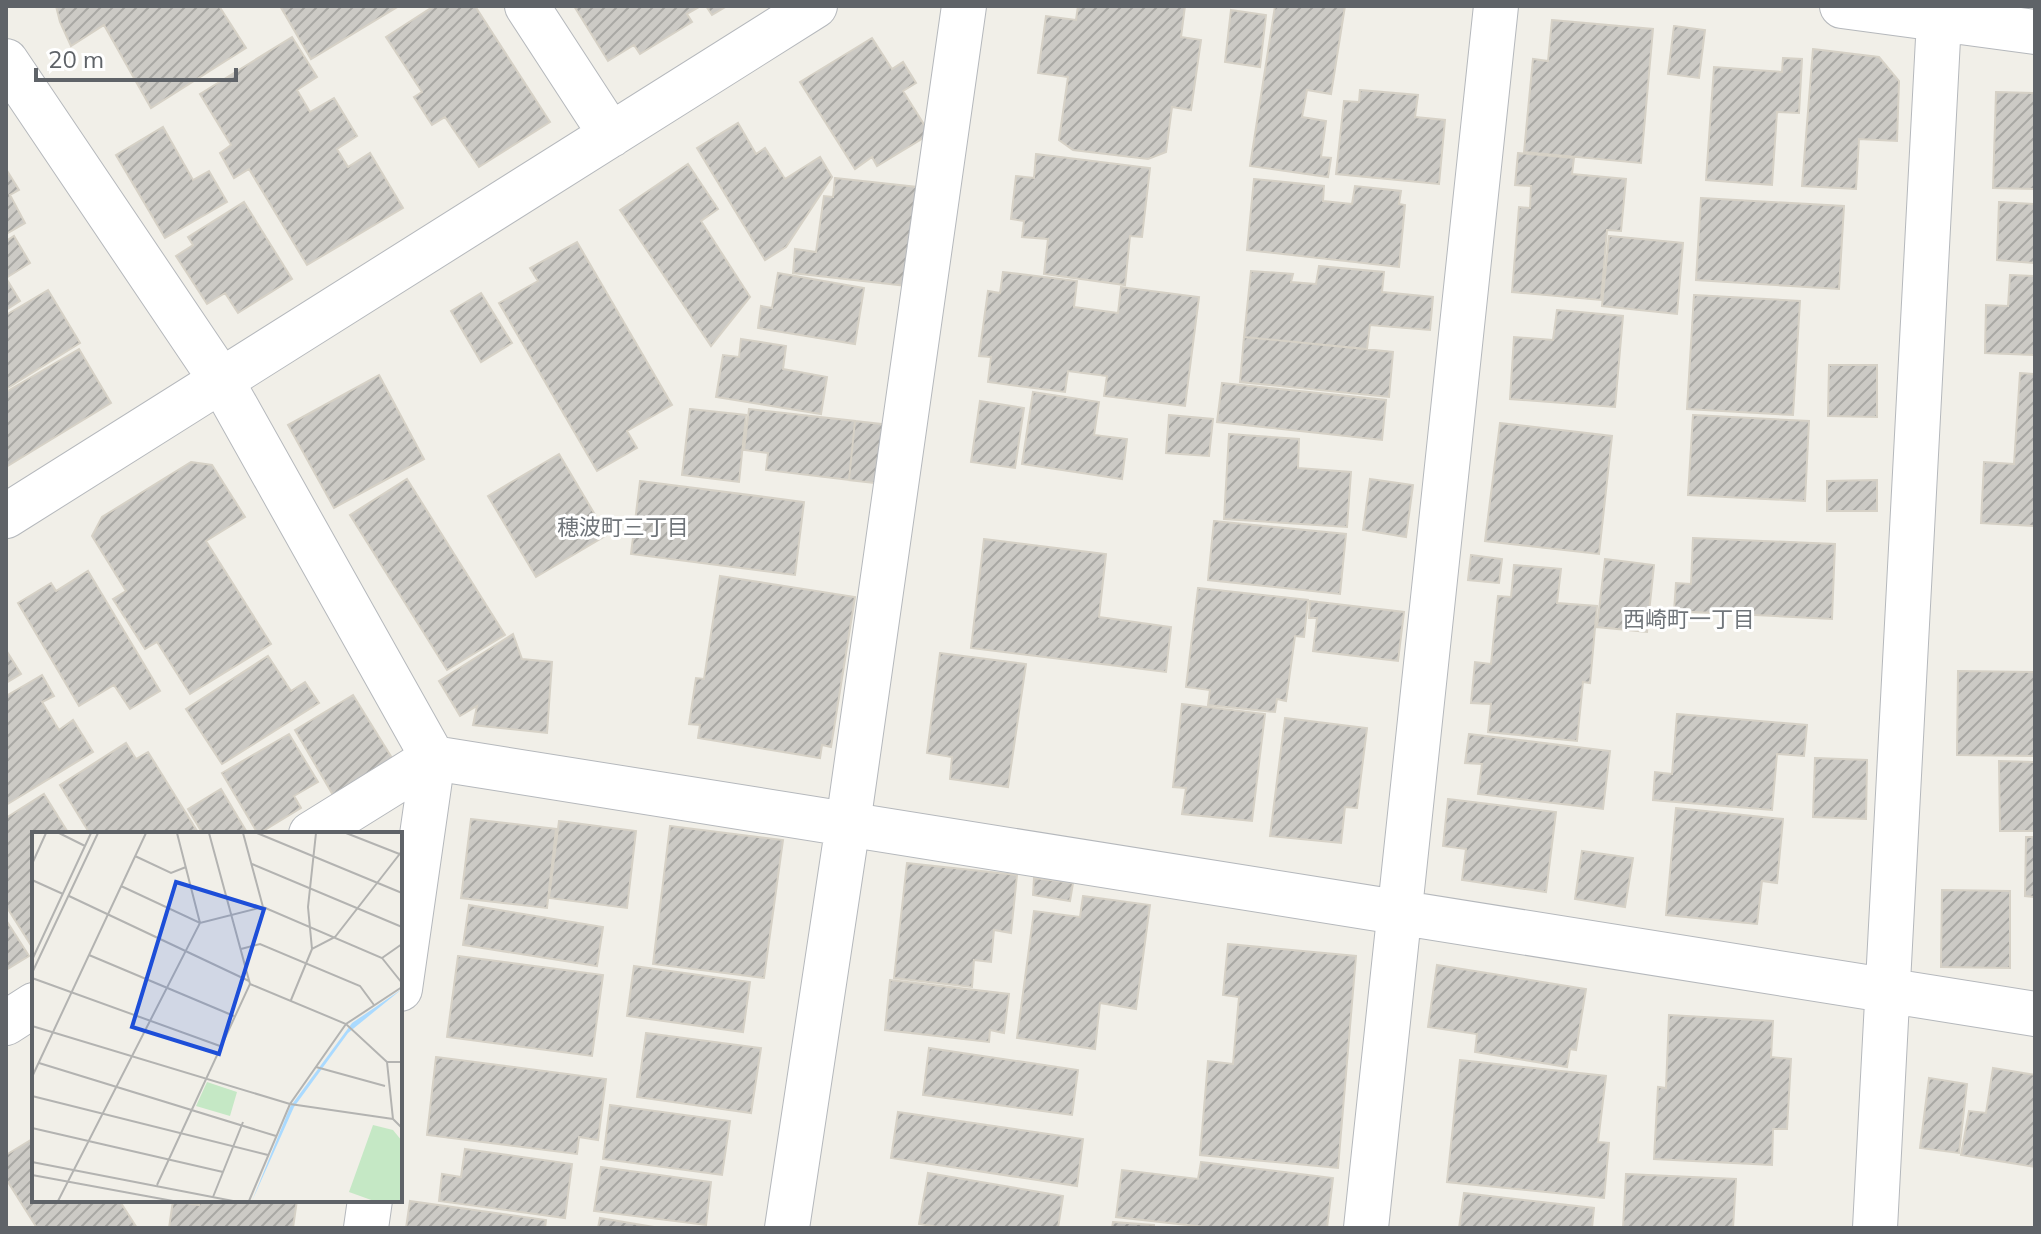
<svg xmlns="http://www.w3.org/2000/svg" width="2041" height="1234" viewBox="0 0 2041 1234" font-family="Mulish,'Noto Sans JP',sans-serif">
<defs>
<pattern id="building-hatch" width="6" height="6" patternUnits="userSpaceOnUse" patternTransform="scale(2)"><rect width="6" height="6" fill="#cccac5"/><path d="M-1 1l2-2M0 6l6-6M5 7l2-2" fill="none" stroke="#a9a8a4"/></pattern>
</defs>
<rect width="100%" height="100%" fill="#f1efe8"/>
<path fill="url(#building-hatch)" stroke="#d6d1c6" stroke-width="2" d="M56 6H219L246 48 151 108 104 25 71 46 60 22Z
M280 6H399L311 59Z
M434 6H475L550 122 479 167 445 117 432 125 414 97 422 92 386 37Z
M574 6H698L699 7 687 14 692 22 640 54 634 45 608 61Z
M706 6H727L712 15Z
M1078 6H1185L1181 37 1201 40 1191 110 1172 107 1166 152 1148 159 1073 150 1059 140 1068 77 1038 73 1046 16 1076 20Z
M1275 6H1345L1331 94 1307 90 1302 117 1326 121 1321 157 1331 158 1328 177 1250 166Z
M1231 10 1266 15 1260 67 1225 62Z
M1552 20 1653 29 1641 163 1524 152 1533 59 1548 61Z
M1674 26 1705 30 1699 78 1668 74Z
M292 37 317 77 297 90 310 112 334 98 357 136 337 149 348 167 370 153 403 208 307 265 249 169 234 178 220 153 231 145 200 94Z
M872 38 892 69 903 62 916 83 903 91 930 134 877 166 872 157 855 169 800 82Z
M1813 49 1879 57 1899 81 1897 141 1859 139 1856 189 1802 186Z
M1783 58 1802 59 1799 113 1777 112 1772 185 1706 180 1714 67 1782 72Z
M1360 90 1418 95 1415 117 1445 120 1439 184 1336 174 1344 101 1359 102Z
M1996 92 2035 93V189L1993 188Z
M738 123 756 154 765 148 785 179 820 157 832 177 786 247 765 260 697 148Z
M163 127 193 180 209 171 227 202 165 238 116 155Z
M1518 153 1574 158 1572 174 1626 179 1621 231 1607 230 1601 300 1512 292 1519 207 1530 208 1531 186 1515 185Z
M1036 154 1150 168 1142 237 1130 236 1125 285 1044 274 1048 239 1022 237 1024 221 1011 219 1016 176 1034 178Z
M688 164 718 209 701 221 750 297 711 346 620 210Z
M6 169 19 190 10 195 25 223 6 234Z
M835 178 917 187 906 286 793 273 795 249 816 252 824 196 833 197Z
M1254 179 1324 186 1323 201 1352 204 1355 186 1401 191 1399 204 1405 205 1399 267 1247 250Z
M1701 198 1844 206 1839 289 1696 280Z
M244 202 292 279 238 313 225 293 207 304 176 256 193 245 188 237Z
M1999 202 2035 204V263L1997 260Z
M14 236 30 263 6 278 20 301 6 310V241Z
M1609 236 1683 243 1677 314 1602 306Z
M577 242 672 405 627 431 637 448 597 471 499 303 538 281 530 268Z
M1319 266 1384 272 1382 292 1433 297 1430 330 1370 325 1367 349 1244 337 1251 271 1293 274 1291 282 1316 284Z
M1003 272 1077 281 1074 307 1118 313 1121 287 1199 297 1185 406 1104 396 1107 376 1068 371 1065 392 988 382 991 357 979 356 988 291 1000 293Z
M778 273 864 288 855 344 758 328 761 306 772 308Z
M2010 275 2035 276V355L1985 353 1986 305 2008 306Z
M48 290 80 343 6 389V315Z
M481 293 512 343 481 362 451 311Z
M1694 295 1800 301 1793 415 1687 409Z
M1557 310 1623 316 1615 407 1510 399 1514 337 1553 340Z
M1244 337 1393 352 1389 397 1240 382Z
M741 339 786 346 783 369 827 377 821 414 716 397 723 355 739 357Z
M79 349 111 403 6 467V392Z
M1829 365H1877V417L1828 416Z
M2020 373 2035 374V526L1981 523 1984 462 2014 464Z
M379 375 424 459 334 508 288 425Z
M1222 383 1386 400 1382 440 1217 422Z
M1033 392 1099 402 1094 435 1127 439 1122 479 1022 464Z
M980 401 1024 408 1015 468 971 462Z
M690 409 746 415 739 482 682 475Z
M749 409 855 421 849 480 766 470 768 453 744 450Z
M1169 415 1213 419 1209 456 1166 453Z
M1693 415 1809 421 1805 501 1688 495Z
M855 421 890 425 883 484 849 480Z
M1500 423 1612 436 1599 554 1485 541Z
M1229 434 1299 439 1298 468 1351 472 1347 527 1224 519Z
M559 454 607 535 536 577 488 496Z
M191 462 212 465 245 517 206 541 271 644 190 694 157 642 145 649 113 599 126 591 92 536 102 517Z
M407 479 505 635 447 670 350 515Z
M1370 479 1413 485 1406 537 1363 530Z
M1877 480V511H1827V481Z
M640 481 804 502 795 575 631 554Z
M1214 521 1346 534 1340 594 1208 580Z
M1693 538 1835 544 1832 619 1674 611 1676 583 1691 584Z
M984 539 1106 554 1099 617 1171 627 1166 672 971 648Z
M1471 555 1502 559 1499 583 1468 580Z
M1605 559 1654 565 1647 632 1597 627Z
M1514 565 1561 569 1557 603 1597 606 1590 683 1583 682 1577 741 1488 732 1491 704 1471 703 1475 662 1491 664 1498 596 1511 597Z
M88 571 160 691 130 709 114 685 79 706 18 603 51 583 56 591Z
M720 576 855 597 831 747 822 745 820 758 698 738 700 725 689 724 696 678 704 679Z
M1198 588 1308 600 1304 637 1295 636 1286 701 1277 699 1275 712 1208 705 1210 690 1186 687Z
M1310 601 1404 612 1398 661 1313 651 1317 618H1309Z
M513 634 522 659 552 662 547 733 473 725 477 706 460 716 439 681Z
M6 650 21 674 6 683Z
M940 653 1026 664 1008 787 950 779 952 757 927 753Z
M268 656 291 691 305 682 319 703 222 764 186 709Z
M1958 671 2035 672V756L1957 755Z
M42 675 54 696 42 702 59 730 73 720 93 752 6 805V696Z
M353 695 392 758 333 795 295 730Z
M1182 704 1265 714 1252 821 1182 814 1186 788 1173 787Z
M1677 714 1807 725 1804 756 1777 754 1772 810 1653 800 1655 772 1672 774Z
M1285 718 1367 728 1357 808 1345 807 1341 843 1270 836Z
M289 734 318 782 294 796 301 808 258 834 222 773Z
M1469 734 1610 751 1603 809 1478 794 1482 764 1465 763Z
M126 743 136 759 148 752 199 834H90L60 785Z
M1815 758 1867 760 1866 819 1813 817Z
M1999 761 2035 762V831H2000Z
M221 789 248 834H203L188 809Z
M44 794 69 834H34V950L6 906V818Z
M1448 799 1556 812 1546 892 1462 880 1466 849 1443 846Z
M1676 808 1783 819 1777 883 1762 881 1757 924 1666 915Z
M471 819 556 829 547 908 461 898Z
M559 821 636 831 627 908 549 898Z
M670 826 783 840 764 978 653 964Z
M2026 837H2035V897L2025 896Z
M1582 851 1633 858 1625 907 1575 899Z
M907 863 1017 875 1011 933 994 930 991 962 974 960 972 987 894 978Z
M1034 878 1073 883 1070 901 1033 895Z
M1942 890 2010 891V968L1941 967Z
M1083 896 1150 905 1136 1009 1100 1003 1095 1049 1017 1038 1034 911 1080 917Z
M469 905 603 927 597 966 463 945Z
M6 920 29 956 6 970Z
M1228 944 1356 956 1338 1168 1200 1155 1208 1061 1233 1064 1239 997 1223 995Z
M458 956 603 975 592 1056 447 1037Z
M1437 965 1586 989 1576 1050 1570 1049 1567 1067 1475 1052 1477 1034 1428 1027Z
M634 966 750 982 743 1032 627 1016Z
M890 980 1009 994 1004 1033 990 1030 989 1042 885 1030Z
M1669 1015 1773 1021 1771 1057 1791 1059 1787 1129H1773L1772 1165 1654 1159 1658 1087 1666 1088Z
M646 1033 761 1048 751 1113 637 1097Z
M929 1048 1078 1070 1072 1115 923 1095Z
M436 1057 606 1079 598 1140 579 1137 577 1154 427 1135Z
M1460 1060 1606 1076 1598 1142 1609 1143 1604 1198 1447 1182Z
M1993 1068 2035 1075V1167L1961 1155 1969 1111 1986 1113Z
M1929 1078 1967 1084 1959 1153 1920 1148Z
M610 1105 730 1121 722 1175 603 1159Z
M898 1112 1083 1139 1077 1186 891 1158Z
M34 1138V1200H119L137 1228H37L6 1179V1155Z
M465 1149 572 1164 565 1218 439 1201 442 1174 461 1177Z
M1201 1162 1333 1178 1327 1228H1214L1116 1217 1122 1170 1198 1179Z
M601 1167 711 1182 706 1225 594 1211Z
M928 1173 1063 1196 1058 1228H944L919 1224Z
M1626 1174 1736 1179 1733 1228H1623Z
M1464 1193 1594 1208 1592 1228H1459Z
M200 1200H297L293 1228H169L173 1201 199 1205Z
M410 1201 546 1220 545 1228H406Z
M600 1218 660 1228H598Z
M1113 1222 1154 1225V1228H1112Z"/>
<g fill="none" stroke-linecap="round" stroke-linejoin="round">
<defs>
<path id="minor" d="M527 6 611 135
M1842 6 2035 32
M6 61 221 380 433 758 400 989
M6 516 815 6
M311 834 433 758 2035 1014
M6 1023 34 1005
M366 1228 370 1200
M787 1228 848 824 964 6
M1366 1228 1496 6
M1875 1228 1939 20"/>
</defs>
<use href="#minor" stroke="#b5b8bc" stroke-width="46"/>
<use href="#minor" stroke="#fff" stroke-width="44"/>
</g>
<g text-anchor="middle" stroke-width="6" stroke-linejoin="round" paint-order="stroke">
<g font-size="22" fill="#70757a" stroke="#fff">
<text x="623" y="535">穂波町三丁目</text>
<text x="1689" y="627">西崎町一丁目</text>
</g>
</g>
<g transform="translate(32 832)">
<rect width="370" height="370" fill="#f1efe8"/>
<path d="M175 250 205 260 198 284 164 274ZM341 293 361 298 370 309V369H342L317 360Z" fill="#c5e8c5"/>
<path d="M370 157 316 201 262 275 220 369 258 275 320 191Z" fill="#aadaff"/>
<path fill="none" stroke="#b3b3b1" stroke-width="2" d="M27 1 53 14M211 1 231 75 350 126 370 151M225 1 370 61M284 1 276 75 280 117 303 105 370 19M314 1 370 23M103 24 139 41 154 35M0 32 14 1M220 32 370 95M0 48 31 62M89 54 168 91 231 75M37 64 217 149M209 117 228 112 328 154 342 173M57 123 202 184M350 126 370 112M0 128 59 1M0 141 66 1M0 146 188 214M218 152 314 192 355 230H370M259 168 280 117M0 194 258 272 361 287M355 230 361 287 370 296M7 231 244 304M284 235 353 254M0 245 114 1M0 264 236 323M0 296 191 340M0 330 201 369M0 343 141 369M125 353 218 152 177 1M181 365 211 290M26 369 168 91 145 1M217 369 258 272 314 192 370 155"/>
<path fill="#1d4ed8" fill-opacity="0.15" stroke="#1d4ed8" stroke-width="4" d="M144 50 232 77 187 222 100 195Z"/>
<rect width="370" height="370" fill="none" stroke="#5f6368" stroke-width="4"/>
</g>
<rect width="2041" height="1234" fill="none" stroke="#5f6368" stroke-width="16"/>
<path d="M36 68v12h200v-12" fill="none" stroke="#5f6368" stroke-width="4"/>
<text x="48" y="68" font-size="24" fill="#5f6368" stroke="#ffffff" stroke-width="6" paint-order="stroke">20 m</text>
</svg>
